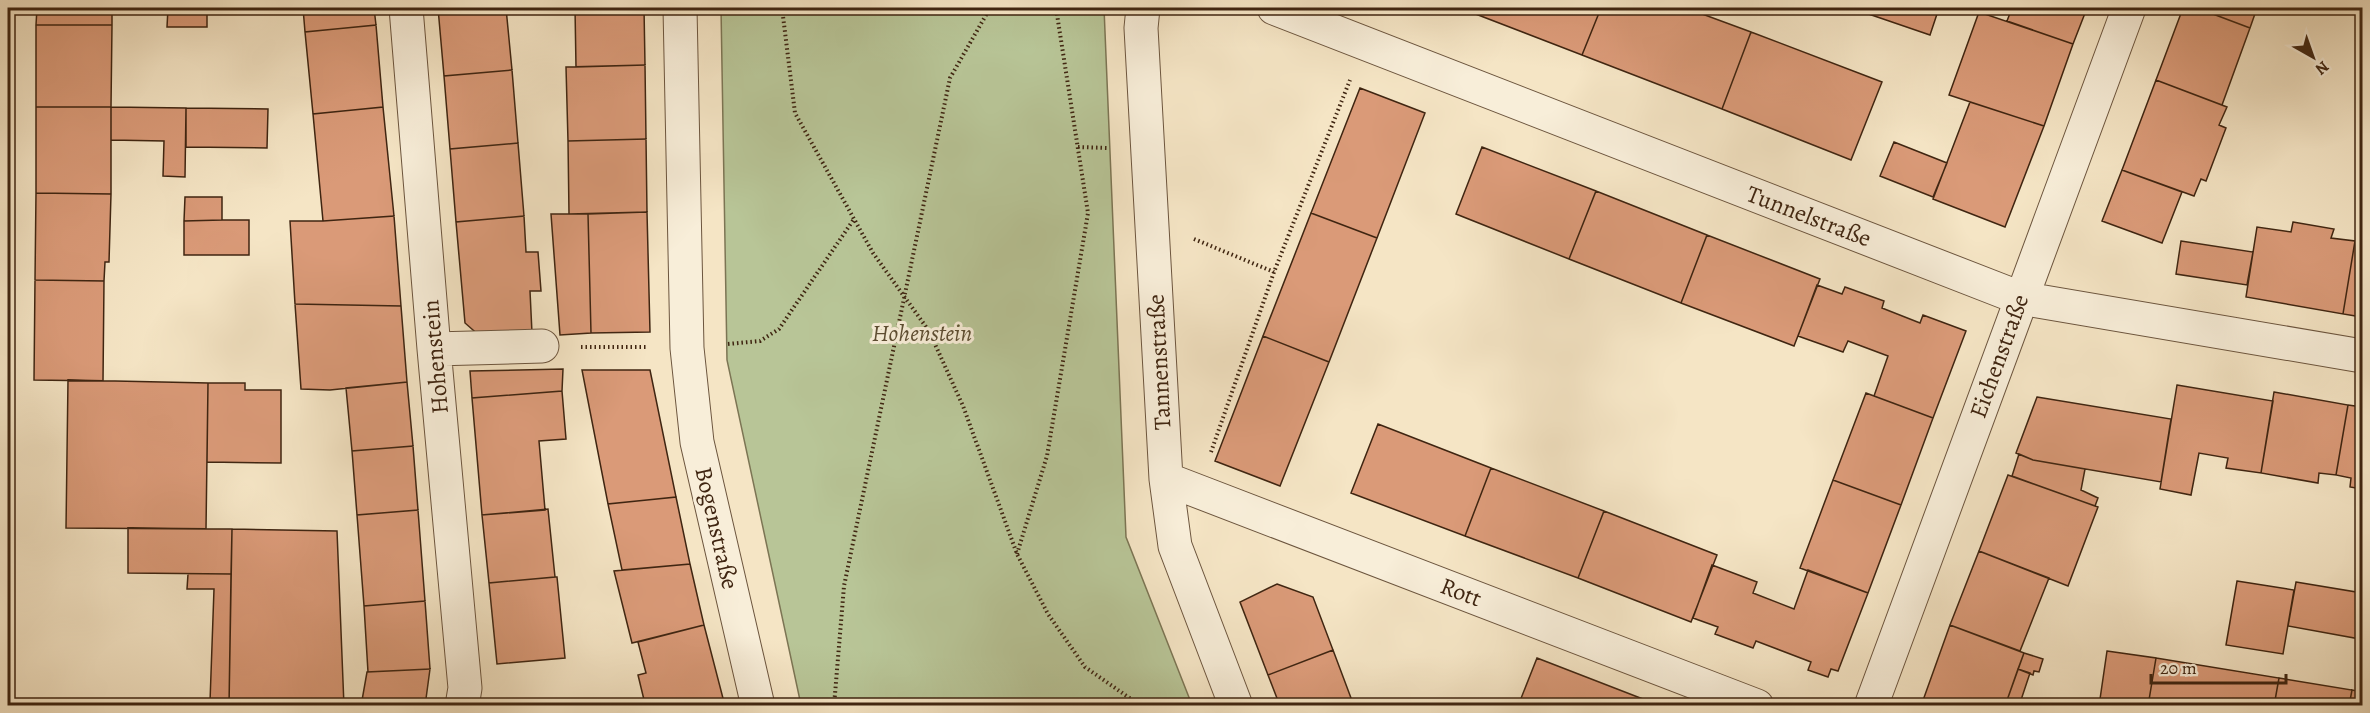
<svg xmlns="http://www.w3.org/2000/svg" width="2370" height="713" viewBox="0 0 2370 713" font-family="Alegreya,serif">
<rect width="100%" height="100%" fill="#f5e5c5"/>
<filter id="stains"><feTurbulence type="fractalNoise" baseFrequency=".00333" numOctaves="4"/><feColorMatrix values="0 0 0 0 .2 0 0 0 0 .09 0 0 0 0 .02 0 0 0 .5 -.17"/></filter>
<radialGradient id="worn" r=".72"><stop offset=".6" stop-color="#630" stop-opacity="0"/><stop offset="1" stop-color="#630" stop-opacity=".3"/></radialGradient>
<path fill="#b8c597" stroke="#7c7554" stroke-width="1.5" d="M721 8H1104L1126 537 1192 705H801L727 360Z"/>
<path fill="#da9a78" stroke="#3f2511" stroke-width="1.5" d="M37 8H112V25H36Z
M168 8H207V27H167Z
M303 8H374L376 25 305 32Z
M438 8H506L512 70 444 76Z
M575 8H644L645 65 576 67Z
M1460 8H1601L1582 55Z
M1601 8H1686L1751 32 1722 109 1582 55Z
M1851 8H1939L1930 35Z
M2012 8H2087L2073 44 2007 21Z
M2183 8H2197L2250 28 2222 105 2156 80Z
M2197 8H2257L2250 28Z
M1979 12 2073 44 2044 126 1949 95Z
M36 25H112L111 107H36Z
M376 25 383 107 313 114 305 32Z
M1751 32 1882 82 1851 160 1722 109Z
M645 65 646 139 568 141 566 67Z
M512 70 518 143 450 149 444 76Z
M2156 80 2227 107 2219 125 2226 128 2206 181 2201 179 2194 196 2122 170Z
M1360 88 1425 113 1377 238 1311 213Z
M1970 102 2044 126 2005 227 1933 199Z
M36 107H111V194L36 193Z
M111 107 186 108 185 177 163 176 164 141 111 140Z
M383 107 394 216 323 221 313 114Z
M186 108 268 109 267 148 186 147Z
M646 139 647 212 569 214 568 141Z
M1894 142 1947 163 1933 197 1880 176Z
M518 143 524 216 456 222 450 149Z
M1482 147 1596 191 1569 259 1456 214Z
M2122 170 2182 192 2162 243 2102 221Z
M1596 191 1707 235 1681 303 1569 259Z
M36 193 111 194 109 262H105L104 281 35 280Z
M185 197H222V220L184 221Z
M647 212 650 332 591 333 588 214Z
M1311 213 1377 238 1329 362 1263 336Z
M551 214H588L591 333 560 335Z
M394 216 401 306 295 304 290 221H323Z
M524 216 526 252H538L541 291H530L532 333 481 337 465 323 456 222Z
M222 220H249V255H184V221Z
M2293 222 2334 229 2331 238 2355 241 2343 314 2246 297 2257 227 2291 232Z
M1707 235 1820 279 1794 346 1681 303Z
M2181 241 2253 252 2247 285 2176 274Z
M2355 241 2362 243V317L2343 314Z
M35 280 104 281 103 381 34 380Z
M1817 285 1842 294 1845 287 1884 301 1882 308 1920 323 1923 315 1966 331 1933 418 1874 396 1888 356 1848 341 1843 352 1798 336Z
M295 304 401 306 407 382 330 390 301 389Z
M1263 336 1329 362 1280 486 1215 461Z
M563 369 562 391 472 398 470 371Z
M582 370H650L676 497 608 504Z
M68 380 208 383 206 529 66 528Z
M407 382 413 446 352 451 346 388Z
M208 383H245V390H281V463L207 462Z
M2177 385 2273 401 2261 473 2226 468 2228 458 2199 453 2191 495 2160 489Z
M562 391 566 439 539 441 545 510 482 515 472 398Z
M2274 392 2348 405 2336 475 2319 473 2318 483 2261 473Z
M1866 393 1933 418 1901 505 1833 480Z
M2037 397 2171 419 2161 482 2033 460 2016 453Z
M2348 405 2362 407V489L2350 487 2351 478 2336 475Z
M1378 424 1491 468 1465 536 1351 493Z
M413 446 418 510 357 515 352 451Z
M2019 454 2033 460 2085 469 2081 490 2098 498 2095 506 2012 476Z
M1491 468 1604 511 1578 578 1465 536Z
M2008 475 2098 507 2068 586 1979 551Z
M1833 480 1901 505 1868 593 1800 568Z
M676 497 690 564 622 570 608 504Z
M548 509 555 577 489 583 482 515Z
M418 510 425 601 364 606 357 515Z
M1604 511 1717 555 1691 622 1578 578Z
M128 528 232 529 231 574 128 573Z
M232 529 337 531 344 706H229Z
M1979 551 2049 578 2020 651 1950 625Z
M690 564 704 625 632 643 614 571Z
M1712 565 1757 582 1753 593 1794 609 1808 570 1868 593 1838 671 1831 669 1828 677 1808 670 1811 662 1756 641 1753 648 1715 634 1718 627 1693 618Z
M188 574H231L229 706H130V700L210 702 214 589H187Z
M555 577H557L565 658 497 664 489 583Z
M2237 581 2294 590 2283 654 2226 645Z
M2296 582 2362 593 2360 639 2288 626Z
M1277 584 1313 597 1333 650 1268 675 1240 602Z
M425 601 430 669 368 672 364 606Z
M704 625 725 706H655L654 702 645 704 638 675 646 673 638 642Z
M1950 625 2024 653 2005 706H1921Z
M1333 650 1354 706H1280L1268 675Z
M2107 651 2156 658 2148 706H2099Z
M2024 653 2043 659 2039 672 2034 671 2033 675 2018 669Z
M1537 658 1661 706H1518Z
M2156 658 2279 678 2274 706H2148Z
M430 669 425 706H361L367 672Z
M2018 669 2030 673 2019 706H2005Z
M2279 678 2352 690 2349 706H2274Z
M2352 690 2362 692V706H2349Z
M30 700 100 701V706H30Z"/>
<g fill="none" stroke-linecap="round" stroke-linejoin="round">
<defs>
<path id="minor" d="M406 8 434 349 465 688 462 706
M680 8 687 348 697 442 758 706
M1143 8 1141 28 1166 479 1175 546 1236 706
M1274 8 2020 298 2362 356
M434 349 542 346
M1166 479 1757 706
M1871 706 2129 8"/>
</defs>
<use href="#minor" stroke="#6c553e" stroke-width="35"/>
<path stroke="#3f2511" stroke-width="4" stroke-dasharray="1.5 3" stroke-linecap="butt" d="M782 8 795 113 873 253 929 331 963 406 1017 554 1048 614 1085 667 1141 706
M1078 147 1107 148
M1194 239 1274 272
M728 344 760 341 779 329 854 219
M581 347H648
M1211 452 1274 272 1350 80
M1017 554 1047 456 1088 213 1056 8
M834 706 844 586 950 78 990 8"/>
<use href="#minor" stroke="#f8eed9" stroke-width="33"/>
</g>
<g text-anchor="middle" stroke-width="6" stroke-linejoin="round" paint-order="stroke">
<g font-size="24" fill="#3f2511" stroke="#f8eed9">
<text transform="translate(1809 216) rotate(21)" y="8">Tunnelstraße</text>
<text transform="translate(1999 356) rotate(-70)" y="8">Eichenstraße</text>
<text transform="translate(435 357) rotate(-95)" y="8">Hohenstein</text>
<text transform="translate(1159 362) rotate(-93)" y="8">Tannenstraße</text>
<text transform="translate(717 528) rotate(77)" y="8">Bogenstraße</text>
<text transform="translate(1461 592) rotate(21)" y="8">Rott</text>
</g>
<g font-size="24" font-style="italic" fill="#5d4d32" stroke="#f8eed9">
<text x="922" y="341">Hohenstein</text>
</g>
</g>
<rect width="2370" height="713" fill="none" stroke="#f5e5c5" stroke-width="30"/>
<rect x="9" y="9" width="2352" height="695" fill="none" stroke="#3f2511" stroke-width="3"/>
<rect x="15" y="15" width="2340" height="683" fill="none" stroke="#3f2511" stroke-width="1.5"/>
<g transform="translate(2313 57) rotate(140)" stroke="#f8eed9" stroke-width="4.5" paint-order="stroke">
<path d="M0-4.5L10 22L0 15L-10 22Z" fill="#3f2511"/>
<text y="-9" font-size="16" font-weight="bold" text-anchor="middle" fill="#3f2511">N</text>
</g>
<path d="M2151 674v9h135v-9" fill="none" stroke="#3f2511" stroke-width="3"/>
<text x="2160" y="674" font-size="18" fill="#3f2511" stroke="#f8eed9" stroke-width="4.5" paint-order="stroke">20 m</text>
<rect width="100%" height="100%" filter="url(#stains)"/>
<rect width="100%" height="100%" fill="url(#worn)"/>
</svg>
